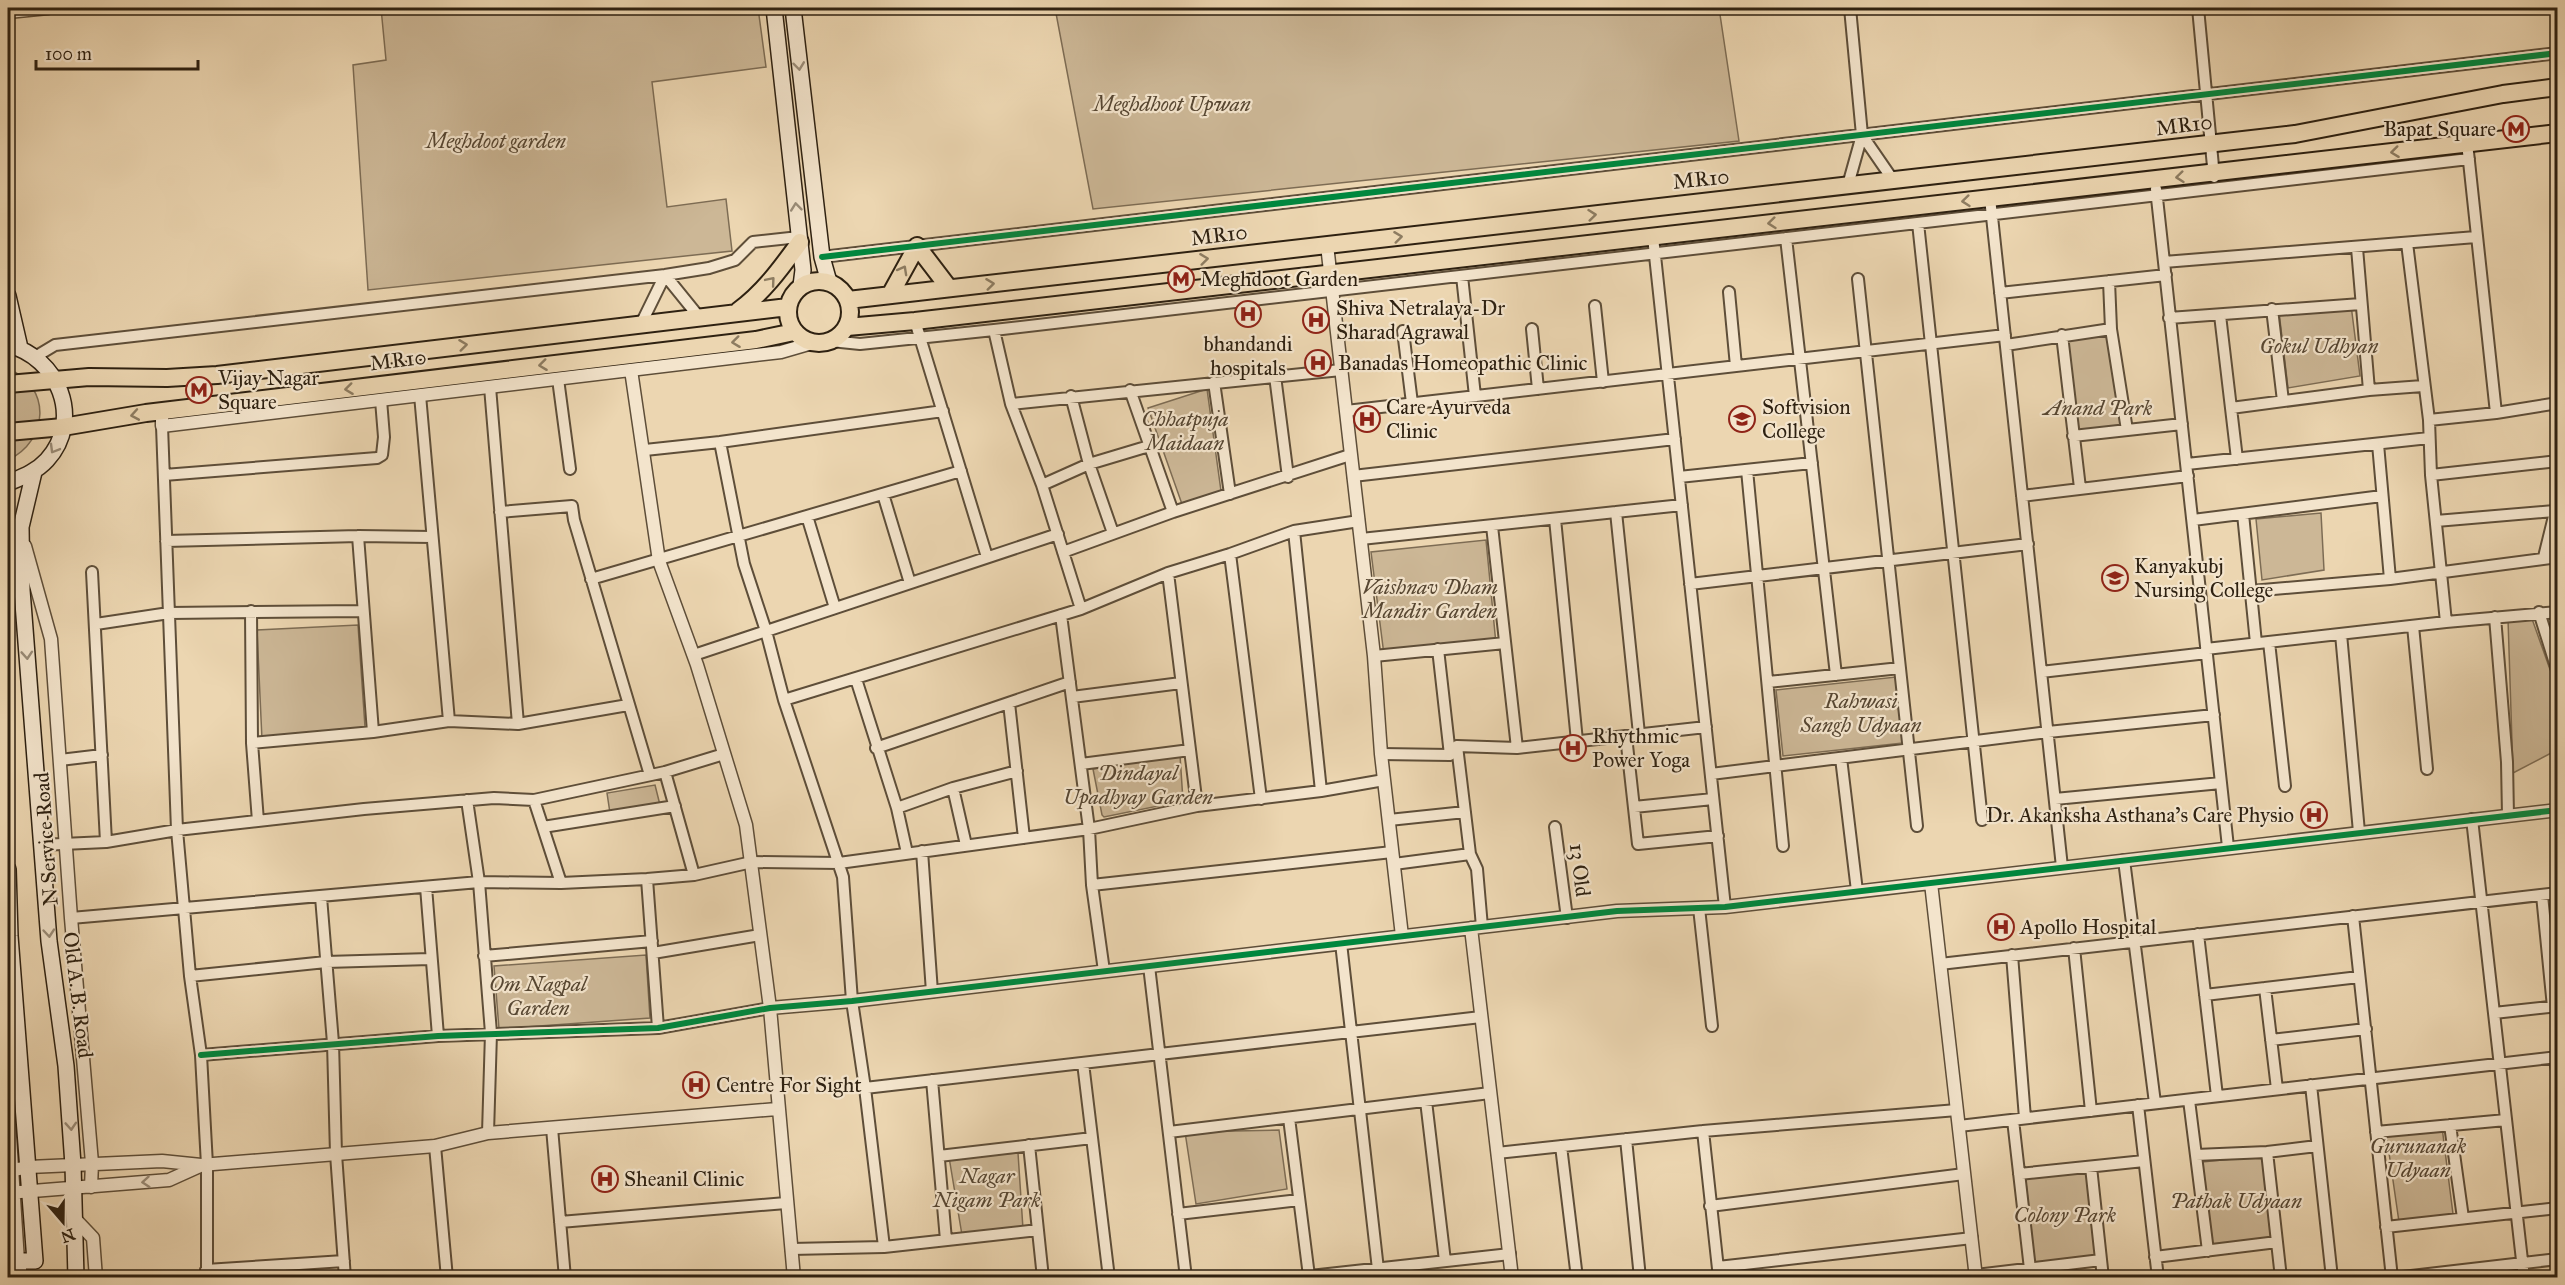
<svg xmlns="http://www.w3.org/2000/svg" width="2565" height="1285" viewBox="0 0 2565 1285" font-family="'IM FELL Great Primer',serif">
<rect width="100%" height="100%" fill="#ecd6b1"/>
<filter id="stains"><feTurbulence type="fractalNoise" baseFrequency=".00333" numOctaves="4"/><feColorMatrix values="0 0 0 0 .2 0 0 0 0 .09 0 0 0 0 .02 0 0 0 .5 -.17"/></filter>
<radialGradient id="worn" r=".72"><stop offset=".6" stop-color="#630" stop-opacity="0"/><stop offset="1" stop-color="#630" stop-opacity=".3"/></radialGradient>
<path fill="#ccb796" stroke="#7d6c54" stroke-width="1.5" d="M381 8H758L766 67 652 82 667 207 726 199 732 251 368 290 353 65 386 60Z
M1055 8H1719L1739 141 1093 209Z
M2351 305 2360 376 2288 388 2279 312Z
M2112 335 2125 430 2077 434 2067 339Z
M8 369C52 386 49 441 8 460Z
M1207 389 1221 491 1183 507 1148 408Z
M2321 513 2324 570 2262 580 2256 519Z
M1486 540 1496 644 1384 655 1371 552Z
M2531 616 2558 692 2557 750 2513 773 2508 619Z
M358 625 365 727 262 740 257 630Z
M1896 677 1903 743 1783 756 1776 690Z
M1180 755 1183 801 1104 817 1102 815 1093 769Z
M655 785 660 805 610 813 607 793Z
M646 955 650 1018 499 1029 494 966Z
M2442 1127 2453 1214 2399 1222 2386 1132Z
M1279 1130 1287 1189 1196 1204 1185 1132Z
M1018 1153 1023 1229 962 1235 949 1157Z
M2262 1156 2271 1239 2210 1245 2202 1162Z
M2093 1172 2106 1256 2035 1264 2025 1174Z"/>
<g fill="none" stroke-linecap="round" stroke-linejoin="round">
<defs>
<path id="minor" d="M2198 8 2214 177
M1862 135 1893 180
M2468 152 2496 413
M1848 185 1862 135 1850 8
M2156 189 2228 847
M1990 198 2062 867
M1918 223 1982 820
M1653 237 1725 907
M1786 238 1836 675
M2407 243 2429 420 2431 475 2446 622
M2357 248 2369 390
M822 257 2558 53
M2164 262 2476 237
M1462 276 1475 396
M1858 279 1917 826
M2109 281 2111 329 2127 430
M1729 292 1736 366
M2000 293 2166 275
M1595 306 1603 382
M2272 309 2283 401
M2220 315 2237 459
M2169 318 2361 304
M915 321 987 557
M641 324 665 275 699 317
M1532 329 1538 389
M994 330 1011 404 1042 485 1081 609
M1403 331 1412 403
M2062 335 2080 488
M831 341 860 344 994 330 2469 159
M2006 345 2111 329
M35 357 55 345 665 275 709 268 735 260 753 242 799 237
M1275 376 1288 477
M558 379 570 469
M1214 382 1230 494
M490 387 518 724
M1130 390 1173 512
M420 395 449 721
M1071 396 1089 464 1113 533
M1011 404 1341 370
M2231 408 2369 390 2423 386
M1346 411 2005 335
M2429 420 2496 413 2558 403
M162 426 177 830 190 976 201 1055 207 1165V1278
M2073 436 2182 424
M720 442 744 564 766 631 784 700 843 877 852 1001 865 1088 884 1247
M2378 444 2390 579
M645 450 720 442 943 411
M2187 464 2429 438
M1747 470 1783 846
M164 475 377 458 382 455 384 437 381 400
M2431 475 2558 461
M1353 476 1675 439
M1679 477 1812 463
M1042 485 1089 464 1149 446
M883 494 910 583
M2022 496 2188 476
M500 512 572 506 574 520 650 775
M1616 512 1639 734
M2243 514 2256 643
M807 516 835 608
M1555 519 1577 741
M2193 520 2382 496
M2436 521 2554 511
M1492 526 1517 748
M1294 531 1321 791
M358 536 373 732
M1361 539 1682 505
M166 541 358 536 432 537
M1063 552 1173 512 1350 455
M1230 554 1261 799
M2544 557 2558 500
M92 572 106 842
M1168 573 1197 806
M591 579 961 471
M1690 584 2028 544
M2251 591 2390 579 2558 557
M251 611 252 743 258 821
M2539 612 2558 673
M1061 615 1089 829 1092 885 1104 971
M2495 617 2507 762 2508 815
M96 624 169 613 363 611
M2413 626 2427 769
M2341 634 2359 832
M2269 642 2285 786
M1438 649 1450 755
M2206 649 2446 622 2558 612
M694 655 1058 534
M1374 656 1505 643
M2041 672 2207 653
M856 679 897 808 907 853
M1768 682 1900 668
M1072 697 1181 683
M784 700 1081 609 1168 573 1230 554 1294 531 1359 521
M1009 703 1024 838
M1626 736 1638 844 1718 836
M252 743 373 732 449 721 518 724 628 705
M876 748 1070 682
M1381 754 1450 755 1457 746 1517 748 1706 727
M1841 758 1857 891
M60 760 102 755
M1081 764 1190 750
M665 772 694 875
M1711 774 2048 732 2214 715
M953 788 966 845
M2055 799 2221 783
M467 800 479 882 491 1033 488 1133
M534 800 561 883
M1634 807 1713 799
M897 808 953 788 1017 771
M2472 819 2524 1278
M1389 820 1465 812
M543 827 675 806
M1555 827 1567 918
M41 845 106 842 177 830 364 809 494 798 534 800 665 772 724 754
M922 851 932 992
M1470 854 1477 869 1482 927
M2124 860 2155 1103
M1394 864 1470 854 1457 746
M647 879 658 1028
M1092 885 1392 852
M426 887 438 1036
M2542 895 2553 1007
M321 897 333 1043 336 1154 345 1278
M1699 908 1712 1026
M2353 916 2392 1278
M71 918 479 882 561 883 647 879 694 875 752 862 839 863 1089 829 1197 806 1321 791 1384 780
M2198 934 2217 1096
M1341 943 1379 1278
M2074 948 2091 1111
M653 953 760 935
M2012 955 2025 1118
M484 956 652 941
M1940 964 2558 893
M1149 966 1186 1278
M190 976 326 962 430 959
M2265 988 2277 1089
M2205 995 2359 977
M2494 1013 2558 1006
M2271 1040 2366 1029
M201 1055 438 1036 658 1028 770 1008
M2555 1057 2558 1078
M1083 1063 1109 1278
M932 1080 946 1240
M2311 1085 2332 1278
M865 1088 1481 1017
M2189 1100 2208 1251
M1426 1101 1445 1261
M2138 1105 2158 1278
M1289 1118 1309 1276
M2013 1120 2030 1269
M2450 1125 2463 1218
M1959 1126 2558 1057
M552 1128 565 1278
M1703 1131 1719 1278
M1169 1132 1490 1093
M2376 1132 2506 1120
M1626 1139 1640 1278
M1029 1145 1043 1278
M435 1146 447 1278
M1561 1146 1577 1278
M2267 1152 2281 1278
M1497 1153 1703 1131 1957 1110
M2196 1155 2267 1152 2317 1146
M939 1156 1092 1138
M2091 1167 2103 1278
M2019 1174 2144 1161
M1710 1206 1964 1174
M1178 1214 1299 1200
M560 1222 786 1203
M2386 1227 2558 1208
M791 1249 884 1247 1038 1230
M2155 1257 2277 1242
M1718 1267 1972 1238
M206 1270 344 1261
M1976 1275 2101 1260
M1292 1278 1510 1254
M2394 1278 2558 1259"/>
<path id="tertiary" d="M8 12 48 8
M1327 245 1374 656 1381 754 1402 936
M631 370 659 561 697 665 746 825 770 1008 794 1278
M162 411V426L781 352 812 343
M25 546 51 639 71 918 92 1163 91 1187
M1931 883 1976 1278
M1471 928 1512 1278
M770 1008 852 1001 1617 911 1725 907 2558 810
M8 1106 18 1261
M8 1171 29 1167 162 1161 201 1165 435 1146 488 1133 777 1109
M8 1193 169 1180 200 1166
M74 1218 93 1238 96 1278"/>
<path id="secondary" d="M774 8 803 270 801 286
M793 8 822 257 829 282
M8 296 20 348
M8 345C58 357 84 419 47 460 36 472 22 477 8 483
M34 472 21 527 22 590 49 941 66 1066 73 1165 76 1278
M8 869 10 936 35 1261H18L19 1278"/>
<path id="primary" d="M788 312a31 31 0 1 1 62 0a31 31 0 1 1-62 0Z
M890 295 917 246 949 288
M848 300 2295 134 2503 94 2558 87
M738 311C764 292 781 268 800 242
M847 327 915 321 2558 133
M8 384 89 377 167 378 217 375 788 307
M8 432 63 427 146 413 756 340 794 332"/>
</defs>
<use href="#minor" stroke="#5e4e39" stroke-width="14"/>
<use href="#tertiary" stroke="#5e4e39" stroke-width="15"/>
<use href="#secondary" stroke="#2e2111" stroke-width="18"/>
<use href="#primary" stroke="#2e2111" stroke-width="20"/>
<use href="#minor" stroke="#f3e4cc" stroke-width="10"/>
<use href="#tertiary" stroke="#f3e4cc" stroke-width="12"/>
<use href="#secondary" stroke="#f3e4cc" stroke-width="15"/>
<use href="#primary" stroke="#ecd6b1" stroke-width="16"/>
<defs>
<path id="cycleway" d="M822 257 2558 53
M201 1055 438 1036 658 1028 770 1008 852 1001 1617 911 1725 907 2558 810"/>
</defs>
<use href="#cycleway" stroke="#f3e4cc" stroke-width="10"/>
<use href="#cycleway" stroke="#00873e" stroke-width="6"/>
</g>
<defs><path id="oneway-chevron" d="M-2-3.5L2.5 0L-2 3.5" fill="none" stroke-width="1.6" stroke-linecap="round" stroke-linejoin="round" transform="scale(1.5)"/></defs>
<g stroke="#9a8c78">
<use href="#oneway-chevron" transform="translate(799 66) rotate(83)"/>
<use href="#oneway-chevron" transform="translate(796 207) rotate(-96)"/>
<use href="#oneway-chevron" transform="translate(54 449) rotate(120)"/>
<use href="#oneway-chevron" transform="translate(27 655) rotate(86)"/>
<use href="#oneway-chevron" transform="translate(49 933) rotate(85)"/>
<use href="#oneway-chevron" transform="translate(71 1126) rotate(86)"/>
<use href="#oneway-chevron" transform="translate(146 1182) rotate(175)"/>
</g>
<g stroke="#8d7c61">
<use href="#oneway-chevron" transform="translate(2395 152) rotate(173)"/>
<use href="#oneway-chevron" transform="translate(2180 177) rotate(174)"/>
<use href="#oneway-chevron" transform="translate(1966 201) rotate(174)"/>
<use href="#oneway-chevron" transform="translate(1592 215) rotate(-6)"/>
<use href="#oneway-chevron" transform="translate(1772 223) rotate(174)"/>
<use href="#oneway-chevron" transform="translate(1398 237) rotate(-7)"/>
<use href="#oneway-chevron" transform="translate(1204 259) rotate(-7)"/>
<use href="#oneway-chevron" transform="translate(903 270) rotate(-61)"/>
<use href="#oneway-chevron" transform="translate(771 281) rotate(-50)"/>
<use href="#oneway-chevron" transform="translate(990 284) rotate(-7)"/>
<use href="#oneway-chevron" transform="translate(736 342) rotate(173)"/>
<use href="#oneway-chevron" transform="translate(463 345) rotate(-7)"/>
<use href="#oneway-chevron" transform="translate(543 365) rotate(173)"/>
<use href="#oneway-chevron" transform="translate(349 389) rotate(173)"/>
<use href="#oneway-chevron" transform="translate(135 415) rotate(170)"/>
</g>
<defs>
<symbol id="metro-ring" viewBox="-11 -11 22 22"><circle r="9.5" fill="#f3e4cc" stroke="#8f2418" stroke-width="1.5"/><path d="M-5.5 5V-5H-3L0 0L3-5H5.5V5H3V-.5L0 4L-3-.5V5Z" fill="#8f2418"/></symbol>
<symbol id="hospital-ring" viewBox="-11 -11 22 22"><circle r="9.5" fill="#f3e4cc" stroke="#8f2418" stroke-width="1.5"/><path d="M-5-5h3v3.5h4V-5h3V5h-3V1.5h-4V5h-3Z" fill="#8f2418"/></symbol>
<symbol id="university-ring" viewBox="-11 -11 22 22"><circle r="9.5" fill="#f3e4cc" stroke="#8f2418" stroke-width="1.5"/><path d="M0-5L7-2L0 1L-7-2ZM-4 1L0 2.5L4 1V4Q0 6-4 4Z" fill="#8f2418"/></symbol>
</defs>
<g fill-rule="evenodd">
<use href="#metro-ring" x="2501" y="114" width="30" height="30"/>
<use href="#metro-ring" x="1166" y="264" width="30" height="30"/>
<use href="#hospital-ring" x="1233" y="299" width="30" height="30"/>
<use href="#hospital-ring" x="1301" y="305" width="30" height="30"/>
<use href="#hospital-ring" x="1303" y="348" width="30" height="30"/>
<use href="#metro-ring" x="184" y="375" width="30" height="30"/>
<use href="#hospital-ring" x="1352" y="404" width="30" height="30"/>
<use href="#university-ring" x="1727" y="404" width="30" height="30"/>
<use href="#university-ring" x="2100" y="563" width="30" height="30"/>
<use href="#hospital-ring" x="1558" y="733" width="30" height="30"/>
<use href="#hospital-ring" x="2299" y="800" width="30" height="30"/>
<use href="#hospital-ring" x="1986" y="912" width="30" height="30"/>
<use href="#hospital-ring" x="681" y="1070" width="30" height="30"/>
<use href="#hospital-ring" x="590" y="1164" width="30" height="30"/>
</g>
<g text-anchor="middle" stroke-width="4.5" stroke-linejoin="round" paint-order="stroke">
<g font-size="21" font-style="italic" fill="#564632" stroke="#f3e4cc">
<text x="1172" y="111">Meghdhoot Upwan</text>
<text x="496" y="148">Meghdoot garden</text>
<text x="2319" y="353">Gokul Udhyan</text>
<text x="2098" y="415">Anand Park</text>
<text x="1185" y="426">Chhatpuja<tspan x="1185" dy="24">Maidaan</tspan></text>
<text x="1430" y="594">Vaishnav Dham<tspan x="1430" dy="24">Mandir Garden</tspan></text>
<text x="1861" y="708">Rahwasi<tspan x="1861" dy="24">Sangh Udyaan</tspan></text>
<text x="1138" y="780">Dindayal<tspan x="1138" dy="24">Upadhyay Garden</tspan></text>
<text x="538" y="991">Om Nagpal<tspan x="538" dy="24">Garden</tspan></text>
<text x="2418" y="1153">Gurunanak<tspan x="2418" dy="24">Udyaan</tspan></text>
<text x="987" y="1183">Nagar<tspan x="987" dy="24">Nigam Park</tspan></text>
<text x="2236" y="1208">Pathak Udyaan</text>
<text x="2065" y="1222">Colony Park</text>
</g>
<g font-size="21" fill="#2e2111" stroke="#f3e4cc">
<text transform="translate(2184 125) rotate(-7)" y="7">MR10</text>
<text transform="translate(1701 179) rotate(-6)" y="7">MR10</text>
<text transform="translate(1219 235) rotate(-7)" y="7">MR10</text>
<text transform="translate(398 360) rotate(-7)" y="7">MR10</text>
<text transform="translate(46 839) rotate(-94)" y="7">N Service Road</text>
<text transform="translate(1580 870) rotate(83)" y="7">13 Old</text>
<text transform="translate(78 995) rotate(83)" y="7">Old A. B. Road</text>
</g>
<g font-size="21" fill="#2e2111" stroke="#f3e4cc" text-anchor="start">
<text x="2496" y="136" text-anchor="end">Bapat Square</text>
<text x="1200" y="286">Meghdoot Garden</text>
<text x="1336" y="315">Shiva Netralaya-Dr<tspan x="1336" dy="24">Sharad Agrawal</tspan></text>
<text x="1248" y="351" text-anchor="middle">bhandandi<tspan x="1248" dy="24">hospitals</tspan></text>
<text x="1338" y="370">Banadas Homeopathic Clinic</text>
<text x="218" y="385">Vijay Nagar<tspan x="218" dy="24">Square</tspan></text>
<text x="1386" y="414">Care Ayurveda<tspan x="1386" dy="24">Clinic</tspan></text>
<text x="1762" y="414">Softvision<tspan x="1762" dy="24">College</tspan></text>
<text x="2134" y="573">Kanyakubj<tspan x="2134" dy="24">Nursing College</tspan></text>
<text x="1592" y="743">Rhythmic<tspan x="1592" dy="24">Power Yoga</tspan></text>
<text x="2294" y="822" text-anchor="end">Dr. Akanksha Asthana's Care Physio</text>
<text x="2020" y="934">Apollo Hospital</text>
<text x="716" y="1092">Centre For Sight</text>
<text x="624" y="1186">Sheanil Clinic</text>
</g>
</g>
<rect width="2565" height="1285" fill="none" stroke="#ecd6b1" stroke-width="30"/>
<rect x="9" y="9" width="2547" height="1267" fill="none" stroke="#2e2111" stroke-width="3"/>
<rect x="15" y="15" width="2535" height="1255" fill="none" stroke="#2e2111" stroke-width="1.5"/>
<g transform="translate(63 1222) rotate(160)" stroke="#f3e4cc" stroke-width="4.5" paint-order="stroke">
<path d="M0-4.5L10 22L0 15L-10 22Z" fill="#2e2111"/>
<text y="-9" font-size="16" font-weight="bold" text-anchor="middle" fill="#2e2111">N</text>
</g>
<path d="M36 60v9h162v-9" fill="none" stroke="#2e2111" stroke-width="3"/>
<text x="45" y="60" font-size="18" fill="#2e2111" stroke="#f3e4cc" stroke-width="4.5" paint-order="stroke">100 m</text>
<rect width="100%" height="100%" filter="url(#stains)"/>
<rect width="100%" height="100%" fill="url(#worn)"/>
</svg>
